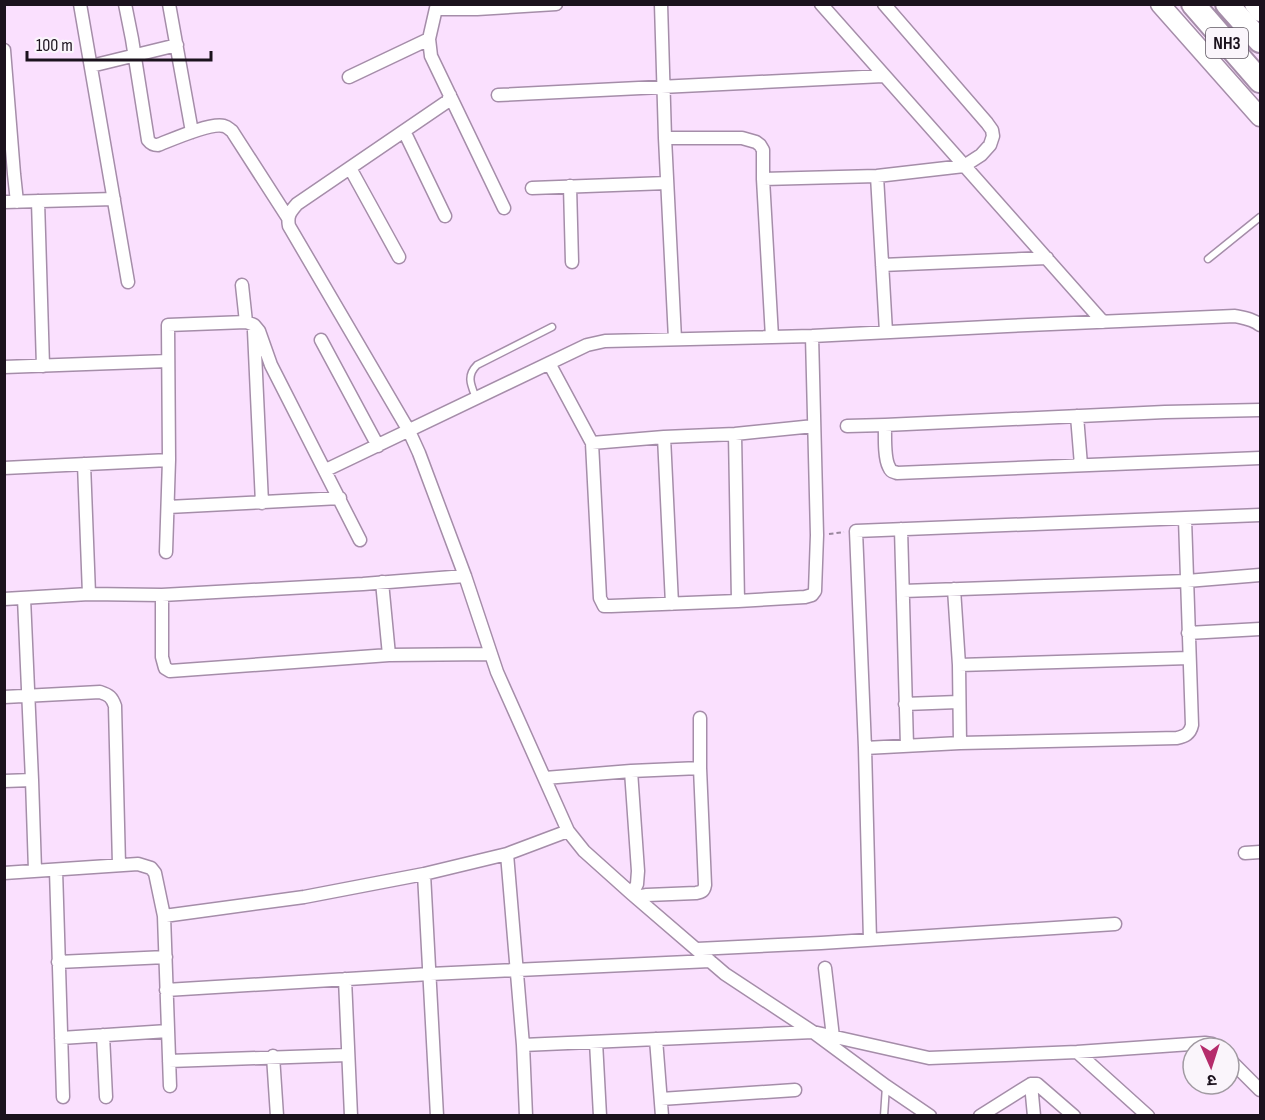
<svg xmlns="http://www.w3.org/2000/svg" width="1265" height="1120" viewBox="0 0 1265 1120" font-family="'Sofia Sans Condensed','Noto Sans Devanagari',sans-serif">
<rect width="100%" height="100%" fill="#fae0fe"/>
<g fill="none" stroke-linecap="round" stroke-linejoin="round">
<defs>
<path id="lane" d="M1208 259 1260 217
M476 398C471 385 466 376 477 365L552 327
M884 1116 886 1086"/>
<path id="street" d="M80 4 128 282
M125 4 132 39 148 140C151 144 153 145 158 145 171 140 211 122 224 126 228 127 229 129 232 131L288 218
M169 4 192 132
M437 4 429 39 431 56 504 208
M661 4 665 138 675 339
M821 4 1103 322
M436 9H477L556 4
M4 50 14 174 17 202
M91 66 177 45
M349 77 429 39
M450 95 448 101 297 204C290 212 287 216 289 226L409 431 419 453 465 576 497 672 568 831 584 851 632 894 725 974 813 1032 886 1086 930 1116
M498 95 883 76
M404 131 445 216
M665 138H742L756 142 760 145 763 150V179L772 337
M350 168 399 257
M877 176 886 332
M763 179 877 176 964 166 981 155 990 145 993 136 992 130 987 123 884 4
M570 186 572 262
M532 188 667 183
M38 201 43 366
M4 202 114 199
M882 265 1047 258
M242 285 246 322
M254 331 262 503
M321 340 378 446
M549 363 592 443 600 598 604 606H611L738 601 805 597 812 595 815 591 817 535 812 336
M4 367 168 361
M1077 416 1081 465
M885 425C885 436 884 458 889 467 891 472 892 471 897 473L1260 458
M847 426 885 425 1165 412 1260 410
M735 434 738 601
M664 437 672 604
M592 443 664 437 735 434 814 426
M84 464 89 594
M4 468 169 460
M326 470 587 345 605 341 812 336 1007 326 1235 316C1244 318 1253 319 1260 325
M168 507 340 498
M901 529 907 746
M166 552 169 460 168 325 246 322 254 325 259 331 271 365 360 540
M382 582 389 655
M954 589 959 665 960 743
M903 591 1187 581 1260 575
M162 595V657L165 668 170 671 389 655 491 654
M24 598 32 780 35 870
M4 599 89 594 162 595 363 584 465 576
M1188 633 1260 629
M959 665 1189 658
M4 697 100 692C109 695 112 697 115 706L119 865
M905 704 958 702
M700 718V768
M865 748 856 531 1260 515
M631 771 638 871 637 884 632 894
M545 778 631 771 700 768 705 885C704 891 702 892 696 893L647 895 636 897
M4 781 32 780
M1245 853 1260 852
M507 854 523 1045 526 1116
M56 870 63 1097
M4 873 138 864 151 868 155 873 164 916 170 1086
M424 874 437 1116
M164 916 304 897 424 874 507 854 568 831
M870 940 865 748 960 743 1177 738C1185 736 1190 734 1192 725L1185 519
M697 949 821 943 1115 924
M58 962 166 957
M825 968 833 1037
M345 979 351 1116
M166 990 430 974 710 961
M103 1035 106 1097
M61 1038 168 1031
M656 1039 662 1116
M596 1042 600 1116
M523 1045 813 1032 929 1058 1077 1052 1205 1043 1212 1044 1217 1048
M1077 1052 1148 1116
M273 1056 277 1116
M1229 1059 1260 1090
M169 1061 348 1055
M1031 1084 1034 1116
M661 1099 795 1090
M980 1116 1031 1084H1037L1074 1116"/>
<path id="secondary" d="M1160 4 1260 117
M1254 4 1260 12"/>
<path id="highway" d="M1193 4 1260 81
M1227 4 1260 41"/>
</defs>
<use href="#lane" stroke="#a58da9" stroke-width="9"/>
<use href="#street" stroke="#a58da9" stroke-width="15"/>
<use href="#secondary" stroke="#a58da9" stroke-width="21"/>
<use href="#highway" stroke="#a58da9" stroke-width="26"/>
<path stroke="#99879d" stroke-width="2" stroke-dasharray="4.5 3" stroke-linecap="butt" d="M829 534 844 532"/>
<use href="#lane" stroke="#fff" stroke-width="6"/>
<use href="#street" stroke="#fff" stroke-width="12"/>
<use href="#secondary" stroke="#fff" stroke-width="18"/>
<use href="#highway" stroke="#fff" stroke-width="22"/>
</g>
<g text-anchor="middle" stroke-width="4.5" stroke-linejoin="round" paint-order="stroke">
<rect fill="#faf5fb" stroke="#5e5660" stroke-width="1.5" x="1206" y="28" width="42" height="30" rx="4.5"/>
<g font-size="18" font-weight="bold" fill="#1b121d">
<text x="1227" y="49">NH3</text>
</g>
</g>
<rect width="1265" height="1120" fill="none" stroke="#1b121d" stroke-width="12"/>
<g transform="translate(1211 1066) rotate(177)"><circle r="28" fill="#faf5fb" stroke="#a19aa2" stroke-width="1.5"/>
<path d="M0-4.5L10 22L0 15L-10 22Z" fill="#b52c6b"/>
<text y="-9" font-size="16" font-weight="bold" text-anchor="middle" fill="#1b121d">उ</text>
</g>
<path d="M27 51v9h184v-9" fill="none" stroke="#1b121d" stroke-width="3"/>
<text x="36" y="51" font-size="18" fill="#1b121d" stroke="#faf5fb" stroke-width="4.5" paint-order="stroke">100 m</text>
</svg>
